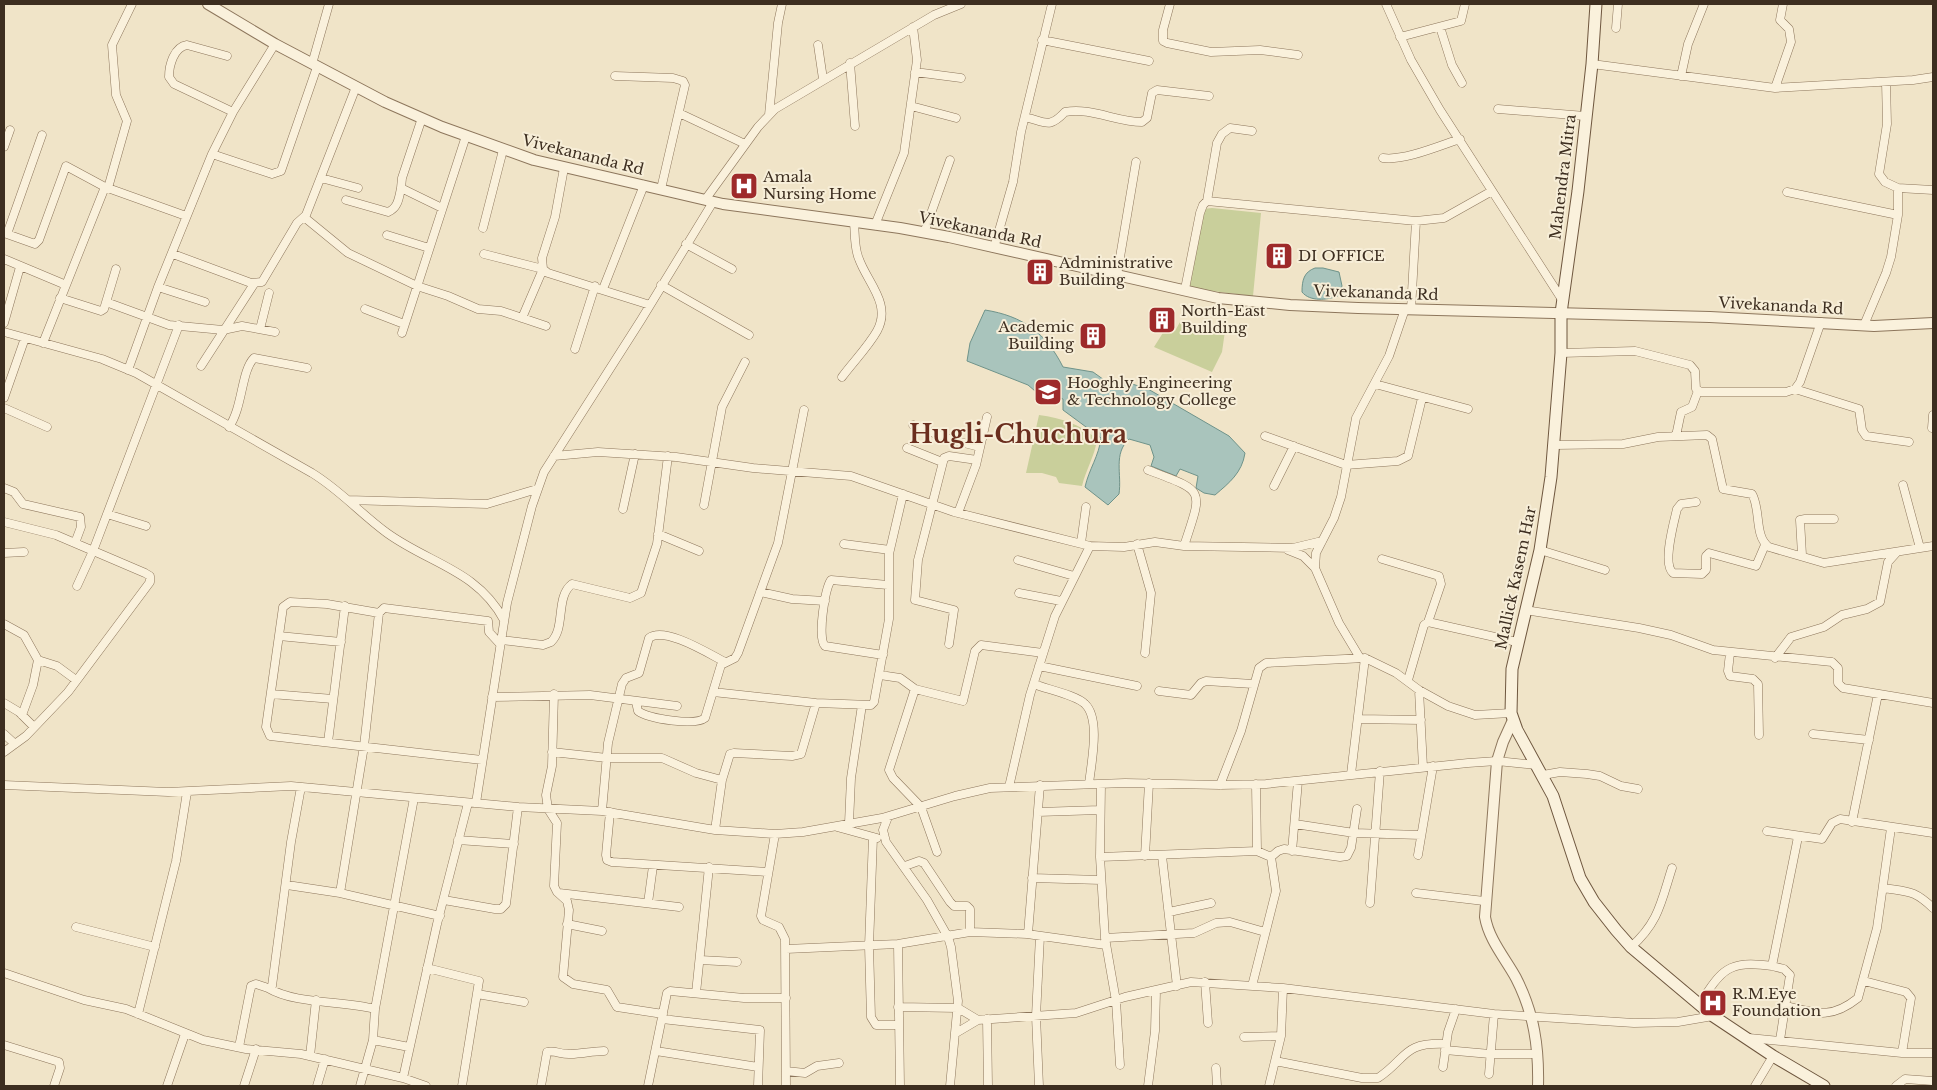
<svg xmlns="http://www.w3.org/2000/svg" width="1937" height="1090" viewBox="0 0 1937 1090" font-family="'Libre Baskerville',serif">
<rect width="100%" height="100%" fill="#f0e4c8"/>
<path fill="#c9cf9b" d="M1212 208 1261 213 1253 296 1187 288 1203 209Z
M1180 322 1225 331 1222 352 1212 372 1154 347 1166 328 1175 331Z
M1039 415C1062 418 1079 424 1097 439 1095 456 1086 469 1082 486L1059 483 1056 477 1042 473H1026Z"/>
<path fill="#a9c4bc" stroke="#6f938a" d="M1315 268H1323L1339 272 1342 286 1338 296C1327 300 1310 302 1302 292 1302 280 1304 272 1315 268Z
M985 310C1023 316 1046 333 1063 367L1093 372 1107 382 1129 383 1148 389 1229 436 1245 453C1242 473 1229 483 1215 495L1204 493 1196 488 1198 476 1180 469 1176 476 1151 466 1154 457 1150 445 1129 439C1113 454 1122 474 1119 494L1108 505 1085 487C1089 469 1099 456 1101 438L1063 410V399L1053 395 1042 397 1028 385 967 361 970 343Z"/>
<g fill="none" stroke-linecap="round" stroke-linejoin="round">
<defs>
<path id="minor" d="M1170 4 1163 30V41L1167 43 1211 52 1260 50 1298 55
M1386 4 1411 60 1440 110 1563 301
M1440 27 1452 65 1462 83
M1616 28 1618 4
M1400 37 1461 21 1465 4
M1042 40 1149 61
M818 45 823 79
M227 56 187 45C174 47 169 65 169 77L174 84 233 112
M850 63 855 126
M312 64 329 4
M1592 64 1775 88 1913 80 1933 77
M915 72 961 78
M615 76 673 78 683 81 685 85 661 189
M1681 76 1688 44 1704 4
M1775 88 1791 42 1789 29 1780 20 1783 4
M911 106 956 118
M1498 109 1585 116
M679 113 745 144
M769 115 778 23 782 4
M1025 117C1046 122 1049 129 1065 112 1090 107 1117 122 1142 122L1147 118 1152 93 1157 90 1209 96
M422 118 402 178 401 188 442 208
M4 147 10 130
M212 154 272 174 281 171 317 67
M1383 158C1404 161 1439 146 1460 139
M564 168 555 217 542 258 543 269 548 273 650 305
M321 178 358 188
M108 188 127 121 116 95 112 45 132 4
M1898 188 1933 190
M1787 192 1898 215
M346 200 388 212C398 208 399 198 401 188
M705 200 758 127 775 109 934 15 961 4
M1207 201 1217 143 1222 134 1230 128 1252 131
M304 217 348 253 417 286 448 296 478 309 501 311 546 326
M875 225 904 153 917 60 913 27
M483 228 503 150
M4 233 35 244 39 240 66 166 105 187 186 216
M924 233 950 160
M7 234 42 135
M387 235 429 248
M686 244 732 269
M994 248 1013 182 1021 132 1052 4
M173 254 251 283 262 282 297 223 306 215 356 87
M484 254 543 269 522 318
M4 259 66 285
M1117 275 1136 162
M661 285 749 335
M158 287 205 302
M603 289 644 185
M1185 289 1200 213 1203 205 1207 201 1416 221 1444 218 1492 191
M60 298 101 311 104 309 116 269
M106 302 169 325 223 330 242 326 275 332
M365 309 404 324
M1411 310 1416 221
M4 323 20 267
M1864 325 1886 273 1891 257 1898 215V188L1885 182 1879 174 1887 124 1886 82
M260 329 269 293
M4 332 102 359 136 373 312 473C340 490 361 514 387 533 430 564 477 570 504 620
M402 333 466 136
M43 343 105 187
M575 349 595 286
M1561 353 1635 351 1690 365 1695 371 1696 389 1701 392H1786L1795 389 1800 382 1821 322
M201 366 254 284
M128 370 158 287 212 154 233 112 275 44
M842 377C853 362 868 347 877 331 892 304 867 282 859 259 854 248 855 233 854 221
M1375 384 1468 409
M1795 389 1859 409 1862 430 1866 436 1909 442
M4 398 25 338
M4 408 47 427
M913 425 952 440 980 447
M229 427C243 407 241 371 254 358L307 368
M1932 428 1933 415
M1265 436 1346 465 1398 461 1408 456 1422 398
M1676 436 1681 412 1692 407 1698 391
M1555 445 1623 444 1658 437 1707 435 1712 439 1723 489 1752 494C1761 509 1754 537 1769 547L1824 563 1933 546
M907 448 942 462
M554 456 598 452 676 457 753 468 851 476 954 512 1090 546 1124 547 1155 542 1184 546 1293 548 1322 541
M1148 470C1206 492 1203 488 1184 546
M1903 485 1920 548
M1274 486 1294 446
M4 488 14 492 23 504 80 517 81 527 75 543
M348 500 487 504 537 489
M1696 502 1681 504 1677 509C1674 522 1662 564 1673 573L1702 574 1706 570V556L1709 553 1756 566 1765 545
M704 505 722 407 745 362
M623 509 635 454
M958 513 976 465 987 417
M107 514 146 526
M4 522 56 535 145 573 150 576V582L68 692 26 736 4 752
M658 534 699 551
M1081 543 1086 507
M844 544 890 550
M1137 544 1151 593 1145 653
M1288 550 1303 556 1315 568 1339 623 1360 658
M1540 550 1605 570
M4 553 24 552
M1802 555 1800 520 1805 519H1834
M1382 559 1439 576 1441 584 1428 622
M1018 560 1074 576
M1315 568 1316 553 1334 518 1341 497 1356 418 1389 356 1405 309
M77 586 93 551 179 325
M760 592 792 599 825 601
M1019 593 1061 601
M1525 610 1639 628 1671 635 1713 650 1832 662 1838 668V683L1843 688 1933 703
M379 613 384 608 488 621 489 632 500 644
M4 624 24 635 38 660 57 666 76 680
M279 636 341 642
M501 640 543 645 551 642C566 628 555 597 572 584L630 598 641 593 657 544 668 456
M949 644 954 610 915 600 918 560 944 458 949 456 977 460
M1730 653 1728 671 1730 676 1753 679 1758 684 1759 735
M883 655 825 646C817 638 825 589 831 580L888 585
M1775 658 1791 637 1824 627 1842 615 1867 609 1880 602 1888 562 1897 552
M1039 666 1137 686
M880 675 900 678 915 689
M1408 680 1424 625 1428 622 1517 642
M1034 684C1046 689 1076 695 1085 704 1101 719 1091 764 1089 784
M1419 690 1423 767
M1159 691 1191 695 1201 683 1206 681 1253 684
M713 692 816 703 871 705 874 702 889 619V554L903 494
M271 694 333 699
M554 694 552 766 546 795 548 809 557 823 554 886 557 892 567 901 569 910 563 977 573 984 607 990 617 1007 663 1014
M492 697 590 695 677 706
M636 702 638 711C649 719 695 726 705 718L721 665 735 658 738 653 778 543 804 410
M4 703 19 712 34 727
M22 715 33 685 38 660
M1358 719 1421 720
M4 734 15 744
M1813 734 1869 740
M328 742 345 606
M552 752 607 758H662L696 773 722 780
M1351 774 1365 658
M1543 775 1560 772 1587 774 1600 776 1621 786 1638 789
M1101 784 1100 857 1105 938 1116 1001 1120 1065
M1256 784 1257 851
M4 785 168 792 291 786 518 807 602 811 715 830 775 834 803 832 882 818 955 796 990 788 1125 783 1220 785 1266 784 1468 763 1497 761 1537 765
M1220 785 1241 731 1259 668 1266 663 1365 658 1396 673 1419 690 1448 706 1475 715 1511 713
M1009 787 1030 695 1055 616 1090 546
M476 803 507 603 532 506 544 472 641 320 713 202
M602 811 608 743 622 684 626 678 639 673 649 638C665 626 709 654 725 662
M610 812 606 855 607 860 612 862 767 872
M1038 812 1100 810
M888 817 883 830 886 842 927 900 948 937 951 947 958 1001 950 1086
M1852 822 1878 694
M849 823 851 778 862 705
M1295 824 1354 833 1421 835
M837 827 877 838
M715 830 722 780 730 754 734 753 792 756 801 754 816 703
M1767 831 1822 839 1832 823 1840 819 1933 833
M775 834 761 916 763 920 779 927 785 939 786 1086
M873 837 869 946 871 1017 876 1025H898
M458 840 514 844
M1292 851 1298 781
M937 852 921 807 893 778 889 770 915 689 963 701 975 651 981 645 1043 653
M1418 855 1433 766
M1145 856 1149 783
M1162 856 1177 986
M1100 857 1257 851 1271 857 1276 891 1252 986
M1271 857 1278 851 1284 849 1340 857 1347 856 1351 848 1357 809
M905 866 919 861 924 863 950 902 954 906H967L970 909V932
M1032 878 1101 880
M287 885 340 893 440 916
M1884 888C1909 892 1914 890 1933 908
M340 893 364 746 379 613 327 604 290 602 283 607 266 727 270 736 482 760
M559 893 679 907
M1416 893 1484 901
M444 900 495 909H501L506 904 518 807
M648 903 653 866
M1370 903 1380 771
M1169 912 1211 903
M567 924 602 931
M76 927 155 947
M1028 934 1040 785
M1105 938 1194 933 1216 923 1230 922 1265 932
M898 944 900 1086
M1631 947C1659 922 1661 902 1672 868
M786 949 898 944 970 932 1027 934 1106 945
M700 960 737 962
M1772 966 1784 969 1790 975 1780 1040
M427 968 479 981 462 1086
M4 973 84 1000 126 1009 203 1040 246 1049 301 1054 403 1078 426 1086
M1864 981 1906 992 1911 998 1902 1053
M1205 982 1208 1023
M268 988C297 1005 342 1000 375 1009
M696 993 709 867
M477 994 524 1002
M1699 1005C1722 969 1728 960 1772 966L1798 837
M1786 1006C1817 1014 1832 1019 1858 998L1877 928 1891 828
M898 1007 958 1008 978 1020
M138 1014 176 861 187 792
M662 1019 760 1030 758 1086
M987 1019 988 1086
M956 1033 978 1020 1076 1013 1125 997 1191 982 1283 988 1494 1014 1634 1023 1678 1022 1713 1016
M1244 1037 1281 1036
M1749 1038 1902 1053H1933
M373 1040 409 1047
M4 1045 59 1062 60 1068 54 1086
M239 1047 251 986 256 984 268 988 272 986 291 842 301 787
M1445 1050 1490 1054H1538
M656 1051 758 1067
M310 1056 316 1000
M1275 1061 1362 1078H1378C1408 1058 1402 1042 1446 1044
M1443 1067 1448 1032 1456 1009
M1216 1068 1217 1086
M786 1071 805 1073 817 1066 839 1063
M1489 1074 1494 1014
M403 1078 437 924 468 803
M167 1086 185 1034
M244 1086 256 1049
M317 1086 325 1059
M360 1086 373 1040 375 1009 414 798
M541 1086 547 1052C555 1050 562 1055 571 1054 582 1054 592 1051 604 1051
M648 1086 667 993 670 991 744 998H786
M1039 1086 1036 1016 1040 936
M1148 1086 1155 1031 1156 991
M1269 1086 1281 1036 1283 988
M1755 1086 1773 1056
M1896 1086 1905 1079 1933 1081"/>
<path id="tertiary" d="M208 4 275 44 385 102 442 127 534 160 723 204 900 228 949 237 1218 298 1290 305 1358 308 1710 317 1874 326 1933 323
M1513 720 1503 742 1497 761 1485 917C1489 940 1505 958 1516 978 1534 1013 1539 1047 1538 1086"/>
<path id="secondary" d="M1596 4 1592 64 1578 191 1561 313V353L1551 477 1540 550 1512 669 1511 713 1517 730 1553 796 1580 878 1594 902 1616 930 1631 947 1713 1016 1773 1056 1824 1086"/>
</defs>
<use href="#minor" stroke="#8d765c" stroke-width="9"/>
<use href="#tertiary" stroke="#8d765c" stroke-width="12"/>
<use href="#secondary" stroke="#6f573f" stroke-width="13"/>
<use href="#minor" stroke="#faf1dc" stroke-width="8"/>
<use href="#tertiary" stroke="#faf1dc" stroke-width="10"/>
<use href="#secondary" stroke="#faf1dc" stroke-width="11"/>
</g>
<defs>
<symbol id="hospital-square" viewBox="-11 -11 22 22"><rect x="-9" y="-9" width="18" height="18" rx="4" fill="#9e2a2b" stroke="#f7eed8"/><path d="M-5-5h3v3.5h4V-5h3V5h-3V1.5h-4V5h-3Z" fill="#fff"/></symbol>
<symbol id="building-square" viewBox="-11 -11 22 22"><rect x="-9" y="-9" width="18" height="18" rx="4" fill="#9e2a2b" stroke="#f7eed8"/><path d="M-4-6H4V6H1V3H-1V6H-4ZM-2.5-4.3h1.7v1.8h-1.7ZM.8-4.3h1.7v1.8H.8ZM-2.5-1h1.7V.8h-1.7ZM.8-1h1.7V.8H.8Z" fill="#fff"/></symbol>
<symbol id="university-square" viewBox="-11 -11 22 22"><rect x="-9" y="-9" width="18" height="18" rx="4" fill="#9e2a2b" stroke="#f7eed8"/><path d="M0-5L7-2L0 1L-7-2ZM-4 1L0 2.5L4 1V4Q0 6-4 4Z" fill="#fff"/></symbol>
</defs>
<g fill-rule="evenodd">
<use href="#hospital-square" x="728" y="170" width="32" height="32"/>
<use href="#building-square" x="1263" y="240" width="32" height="32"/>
<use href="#building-square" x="1024" y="256" width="32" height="32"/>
<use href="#building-square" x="1146" y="304" width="32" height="32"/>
<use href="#building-square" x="1077" y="320" width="32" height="32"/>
<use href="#university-square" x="1032" y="376" width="32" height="32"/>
<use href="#hospital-square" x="1697" y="987" width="32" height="32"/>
</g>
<g text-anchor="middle" stroke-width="4" stroke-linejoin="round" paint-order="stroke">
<g font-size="15" fill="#3d2e20" stroke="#f7eed8">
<text transform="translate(583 155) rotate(14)" y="5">Vivekananda Rd</text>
<text transform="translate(1563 177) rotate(-83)" y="5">Mahendra Mitra</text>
<text transform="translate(980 230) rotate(12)" y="5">Vivekananda Rd</text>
<text transform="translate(1376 293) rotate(2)" y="5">Vivekananda Rd</text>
<text transform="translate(1781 306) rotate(3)" y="5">Vivekananda Rd</text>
<text transform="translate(1516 578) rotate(-78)" y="5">Mallick Kasem Har</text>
</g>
<g font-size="15" fill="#3d2e20" stroke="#f7eed8" text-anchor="start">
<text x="763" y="182">Amala<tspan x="763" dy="17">Nursing Home</tspan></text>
<text x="1298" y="261">DI OFFICE</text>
<text x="1059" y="268">Administrative<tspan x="1059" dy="17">Building</tspan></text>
<text x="1181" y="316">North-East<tspan x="1181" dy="17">Building</tspan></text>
<text x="1074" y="332" text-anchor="end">Academic<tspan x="1074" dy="17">Building</tspan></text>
<text x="1067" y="388">Hooghly Engineering<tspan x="1067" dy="17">&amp; Technology College</tspan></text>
<text x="1732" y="999">R.M.Eye<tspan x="1732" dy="17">Foundation</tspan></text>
</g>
<g font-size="25" font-weight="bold" fill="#6b2e1e" stroke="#f7eed8">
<text x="1018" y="443">Hugli-Chuchura</text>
</g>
</g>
<rect width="1937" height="1090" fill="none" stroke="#3d2e20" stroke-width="10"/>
</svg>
